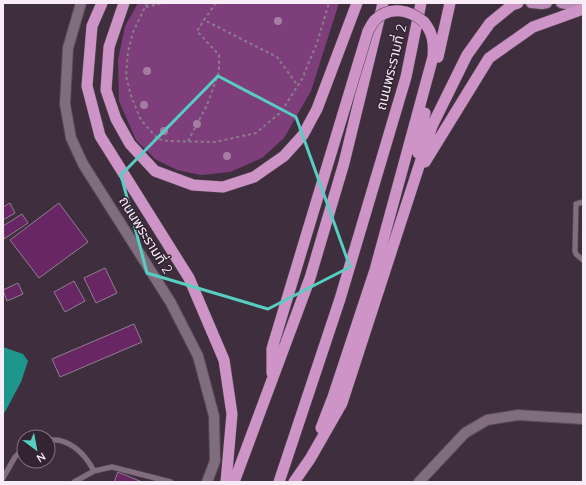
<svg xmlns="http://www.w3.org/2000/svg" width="586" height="485" viewBox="0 0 586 485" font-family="Quicksand,'Noto Sans Thai',sans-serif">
<rect width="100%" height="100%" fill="#3f2e3d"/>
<path fill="#7e3e7b" d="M138 3H339L311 91 284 138 262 158 230 172 201 175 177 170 155 159 136 140 119 101 118 60 125 26Z"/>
<path fill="#1d978d" d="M3 347 23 354 28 361 21 382 5 412 3 413Z"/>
<path fill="#682665" stroke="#917e8f" d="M10 203 15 213 3 220V207Z
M59 203 88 242 39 278 10 240Z
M22 214 28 223 4 239 3 226Z
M105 268 117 293 96 303 84 278Z
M74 281 85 301 65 312 54 292Z
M18 283 23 294 7 301 3 290Z
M134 324 142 342 60 377 52 359Z
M118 472 142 482H114Z"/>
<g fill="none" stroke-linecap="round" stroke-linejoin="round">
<defs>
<path id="service" d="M583 202 576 204 575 251 576 254 583 260
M48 440C69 437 85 454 94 471
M3 478 15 457 24 448
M74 482 94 471 112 467 171 482"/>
<path id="tertiary" d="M419 482 465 433 487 420 518 415 583 419"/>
<path id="secondary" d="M81 3 68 48 65 104 71 138 83 164 171 303 198 356 214 416 215 461 207 482"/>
<path id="primary" d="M531 3 542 4 547 3
M561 3 583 7"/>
<path id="trunk" d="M102 3 92 26 87 86 100 136 189 278 224 360 232 414 226 482
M124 3 109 47 106 90 116 119 130 144 155 171 193 185 223 187 254 177 284 156 303 135 317 109 357 3
M438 57 450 3
M418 153 420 134 425 113
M425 162 489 58 533 27 583 9
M272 373V349L274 342
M321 428 333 397 375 270 433 57C434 43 433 33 424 22
M234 482 310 278 344 163 383 3
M279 482 340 299 406 77 421 3
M294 482 310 459 342 403 432 126 467 55 490 23 512 5 518 3"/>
</defs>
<use href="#service" stroke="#584a57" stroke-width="6"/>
<use href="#tertiary" stroke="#584a57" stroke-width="12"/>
<use href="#secondary" stroke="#584a57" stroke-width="12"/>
<use href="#primary" stroke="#584a57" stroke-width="12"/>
<use href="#trunk" stroke="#584a57" stroke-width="12"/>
<path stroke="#8a7c89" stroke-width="2" stroke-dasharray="3 3" stroke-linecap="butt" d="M147 3 133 32 128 52 126 76 131 96 141 120 158 139 168 141 215 142 256 133 281 112 302 79 317 43 329 3
M216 3 204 20 277 57 298 86
M146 7 163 3
M188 141 207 105 219 72V55L197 31 204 20"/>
<use href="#service" stroke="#806d7e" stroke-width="5"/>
<use href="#tertiary" stroke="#806d7e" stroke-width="10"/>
<use href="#secondary" stroke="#806d7e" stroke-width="10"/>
<use href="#primary" stroke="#ba8ab6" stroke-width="10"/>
<use href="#trunk" stroke="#ce94c8" stroke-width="11"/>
<defs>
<path id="trunk-bridge" d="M274 342 368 31C370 28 372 23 375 20 390 5 410 10 424 22"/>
</defs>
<use href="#trunk-bridge" stroke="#584a57" stroke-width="12" stroke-linecap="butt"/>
<use href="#trunk-bridge" stroke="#ce94c8" stroke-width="11"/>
</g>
<g fill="#a47da0">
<circle cx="278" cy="21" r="4"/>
<circle cx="147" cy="71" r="4"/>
<circle cx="144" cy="105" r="4"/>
<circle cx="197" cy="124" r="4"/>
<circle cx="164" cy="131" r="4"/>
<circle cx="227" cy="156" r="4"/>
</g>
<path fill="none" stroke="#56cec2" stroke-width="3" stroke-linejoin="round" d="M218 76 296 117 350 267 268 309 147 273 121 175Z"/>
<g text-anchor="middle" stroke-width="3" stroke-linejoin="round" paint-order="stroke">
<g font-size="14" fill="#f8edf7" stroke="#342433">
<text transform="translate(391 67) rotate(-76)" y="5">ถนนพระรามที่ 2</text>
<text transform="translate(146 235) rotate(58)" y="5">ถนนพระรามที่ 2</text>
</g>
</g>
<rect width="586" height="485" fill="none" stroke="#f8edf7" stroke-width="8"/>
<g transform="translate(36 449) rotate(148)"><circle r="19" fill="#342433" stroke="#827481"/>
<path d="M0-3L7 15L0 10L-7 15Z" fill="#56cec2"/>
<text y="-6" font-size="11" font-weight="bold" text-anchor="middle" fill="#f8edf7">N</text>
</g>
</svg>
